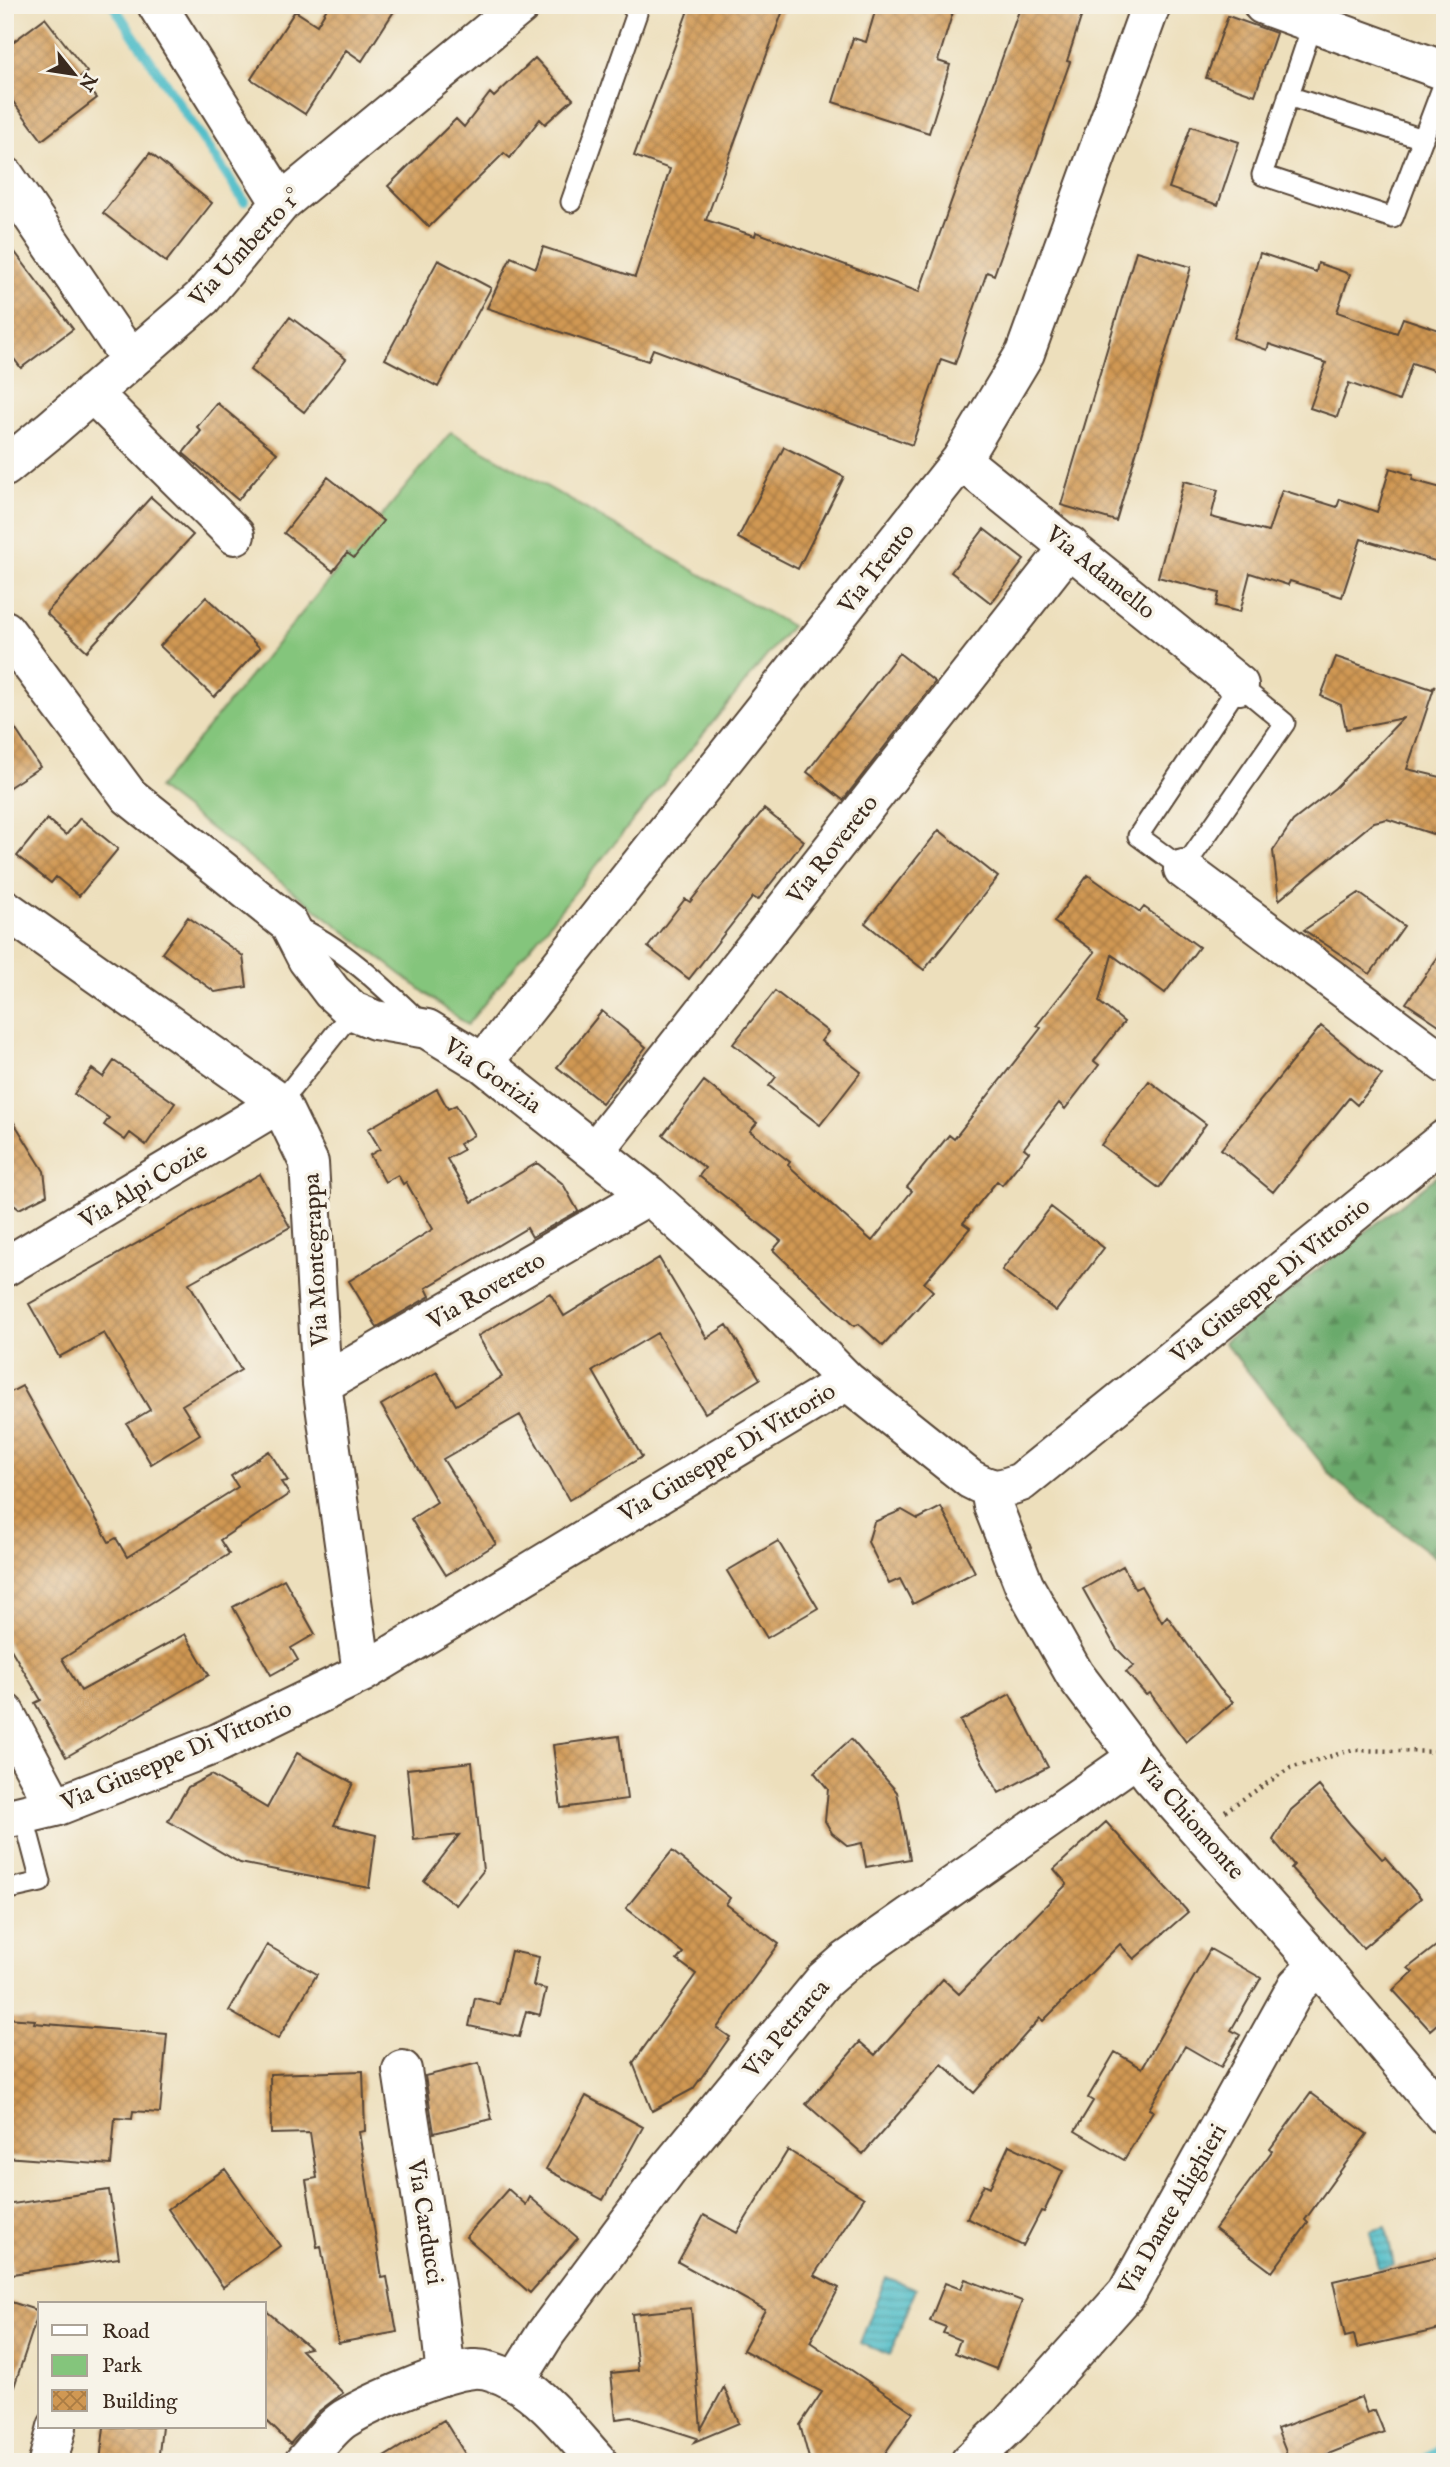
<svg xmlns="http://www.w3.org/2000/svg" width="1450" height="2467" viewBox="0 0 1450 2467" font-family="'IM FELL English',serif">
<defs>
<pattern id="forest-firs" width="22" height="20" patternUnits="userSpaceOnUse" patternTransform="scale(1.75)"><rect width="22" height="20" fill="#6baa6c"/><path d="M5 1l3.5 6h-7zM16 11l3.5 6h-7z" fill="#598b58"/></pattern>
<pattern id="water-rules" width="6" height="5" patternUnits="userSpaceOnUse" patternTransform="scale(1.75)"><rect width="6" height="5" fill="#51bec9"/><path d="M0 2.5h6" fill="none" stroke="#449ba3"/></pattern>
<pattern id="building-cross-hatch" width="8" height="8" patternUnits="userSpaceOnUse" patternTransform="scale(1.75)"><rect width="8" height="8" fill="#d09853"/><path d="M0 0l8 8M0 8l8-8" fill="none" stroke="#aa7c44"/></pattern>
</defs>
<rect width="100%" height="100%" fill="#f7f3e8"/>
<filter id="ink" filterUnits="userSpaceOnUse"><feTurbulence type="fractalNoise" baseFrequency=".0143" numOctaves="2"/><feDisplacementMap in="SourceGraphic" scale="14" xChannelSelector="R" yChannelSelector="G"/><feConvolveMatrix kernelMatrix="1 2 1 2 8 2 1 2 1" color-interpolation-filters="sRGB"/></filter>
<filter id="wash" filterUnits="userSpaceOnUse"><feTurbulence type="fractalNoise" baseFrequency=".00686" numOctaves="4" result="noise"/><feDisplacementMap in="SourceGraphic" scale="28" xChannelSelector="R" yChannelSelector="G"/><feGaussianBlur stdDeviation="1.57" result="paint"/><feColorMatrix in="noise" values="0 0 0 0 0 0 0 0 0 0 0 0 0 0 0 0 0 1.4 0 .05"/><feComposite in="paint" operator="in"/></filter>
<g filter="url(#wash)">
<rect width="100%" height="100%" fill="#eddfbc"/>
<path fill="url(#forest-firs)" stroke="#536a45" stroke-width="2" d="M1445 1170V1565L1335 1480 1224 1342Z"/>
<path fill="#84c57c" stroke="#60784d" stroke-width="2" d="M451 432 791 626 467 1025 158 788Z"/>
<path fill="url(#water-rules)" stroke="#467474" stroke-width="2" d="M1386 2227 1394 2265 1378 2268 1370 2231Z
M886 2277 916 2289 890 2355 860 2343Z"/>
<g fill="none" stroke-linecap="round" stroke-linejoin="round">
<path stroke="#51bec9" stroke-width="10" d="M113 5 244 201
M1421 2462 1445 2447"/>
</g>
<g id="blocks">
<path fill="url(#building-cross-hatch)" d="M329 5H398L362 61 346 50 305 114 251 79 295 11 317 25Z
M690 5H785L706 220 755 236 756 232 919 292 1021 5H1085L1067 61 1070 62 994 275 987 272 955 364 941 359 912 445 653 349 648 361 487 308 511 257 536 268 543 247 635 277 670 169 634 156Z
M877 5H955L938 61 950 65 929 133 833 102 853 38 866 42Z
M1228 16 1276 33 1255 95 1206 78Z
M45 18 87 72 80 77 97 98 42 140 5 91V48Z
M535 58 573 99 545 124 540 119 510 158 504 153 429 227 388 186 456 119 464 127 490 93 494 97Z
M1191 126 1239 142 1218 205 1169 188Z
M150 153 212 203 166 262 103 213Z
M5 239 73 329 21 368 5 347Z
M1136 251 1191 267 1116 521 1061 505Z
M1260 253 1316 272 1318 263 1350 274 1337 312 1397 333 1403 318 1445 332V374L1412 363 1399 401 1349 383 1337 417 1310 408 1326 363 1269 344 1267 350 1233 338Z
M438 260 491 288 438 387 385 359Z
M290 317 346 359 304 412 250 370Z
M217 403 277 453 238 500 183 453 201 431 197 427Z
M784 447 844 477 798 569 738 538Z
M1390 468 1413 475 1412 480 1445 489V564L1361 539 1342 597 1290 581 1288 585 1250 573 1240 612 1216 606 1219 593 1158 577 1184 481 1218 490 1211 517 1268 532 1282 490 1337 507 1340 499 1377 512Z
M328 477 383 521 354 558 347 553 333 571 284 533Z
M151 497 193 535 87 651 46 613Z
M984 529 1024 560 991 603 951 572Z
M206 597 260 648 214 697 160 646Z
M899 653 935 682 843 800 807 772Z
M1336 657 1432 689 1435 685 1407 769 1445 778V838L1387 819 1374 822 1279 900 1273 851 1293 821 1335 788 1403 718 1346 729 1341 705 1321 696Z
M5 713 40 767 5 790Z
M764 809 804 841 758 900 753 897 689 979 648 947 685 899 690 902Z
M80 818 118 849 79 896 56 877 51 883 17 856 47 819 66 835Z
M939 830 998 877 924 970 865 923Z
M1088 875 1140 912 1144 907 1199 947 1165 993 1112 955 1099 1002 1124 1022 1094 1061 1099 1065 1065 1109 1059 1103 1024 1148 1029 1152 1002 1185 997 1181 963 1223 970 1228 924 1283 933 1291 883 1346 859 1324 854 1326 773 1250 781 1241 699 1176 705 1168 663 1135 704 1081 757 1123 750 1131 790 1162 788 1165 872 1241 912 1191 907 1187 949 1135 954 1139 1041 1028 1037 1025 1095 952 1054 922Z
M1359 893 1404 926 1370 974 1304 930Z
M188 917 243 956 247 987 215 992 162 953Z
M1445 947V1029L1406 1003Z
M775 991 828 1032 821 1041 861 1072 820 1125 769 1086 776 1077 733 1044Z
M602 1011 646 1047 602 1103 557 1067Z
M1321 1026 1382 1075 1357 1105 1349 1098 1273 1192 1221 1149Z
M114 1061 175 1103 146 1145 130 1133 125 1140 104 1125 109 1118 74 1094 92 1069 103 1077Z
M1149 1081 1206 1124 1159 1188 1101 1145Z
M437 1089 448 1109 456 1105 474 1135 459 1144 463 1150 447 1159 472 1202 537 1163 563 1184 578 1211 532 1237 527 1228 426 1288 430 1296 377 1327 349 1281 433 1229 406 1182 403 1184 398 1175 385 1182 370 1155 380 1149 368 1129Z
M5 1108 44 1171 47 1195 19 1209 5 1198Z
M260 1174 290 1227 189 1283 241 1370 182 1405 200 1434 151 1464 127 1424 150 1410 104 1333 59 1357 29 1304Z
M1051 1207 1104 1248 1056 1311 1002 1270Z
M659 1258 707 1338 727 1325 760 1379 705 1413 657 1333 593 1371 642 1457 569 1500 520 1415 443 1459 496 1544 446 1575 411 1519 437 1502 381 1405 437 1372 456 1405 502 1377 478 1336 550 1293 564 1316Z
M22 1386 109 1542 116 1538 127 1557 238 1487 231 1476 269 1451 288 1481 281 1482 289 1494 220 1540 229 1554 62 1659 81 1691 185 1634 209 1675 66 1757 35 1703 41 1700 5 1639V1395Z
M941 1507 975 1572 913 1604 900 1579 889 1584 868 1542 874 1522 902 1510 918 1519Z
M778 1541 818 1608 767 1638 727 1571Z
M1123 1566 1135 1589 1141 1586 1162 1622 1167 1616 1220 1689 1233 1702 1186 1742 1150 1693 1146 1695 1126 1672 1134 1666 1116 1648 1083 1589Z
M284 1579 315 1634 291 1648 298 1660 271 1675 233 1607Z
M1010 1694 1048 1767 999 1793 960 1721Z
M619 1736 627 1799 561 1808 553 1745Z
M851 1739 897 1792 910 1859 866 1867 862 1843 848 1846 832 1833 825 1821 828 1789 814 1772Z
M297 1753 353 1783 334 1825 376 1835 369 1888 240 1863 168 1821 188 1787 211 1775 267 1808Z
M472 1762 483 1871 456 1905 424 1881 459 1835 414 1840 407 1769Z
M1319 1786 1350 1824 1382 1859 1385 1857 1421 1898 1363 1948 1291 1868 1294 1865 1273 1840 1291 1810Z
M1106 1822 1188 1912 1134 1959 1120 1944 1043 2021 1040 2018 974 2093 942 2064 863 2154 806 2104 860 2042 875 2055 943 1979 959 1994 1067 1884 1054 1869Z
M672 1851 730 1898 726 1904 779 1944 717 2028 730 2037 693 2089 652 2111 633 2063 696 1974 677 1960 683 1953 626 1908Z
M1445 1939V2017L1430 2030 1393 1990 1413 1972 1408 1968Z
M267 1945 317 1974 278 2039 229 2011Z
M1210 1949 1261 1978 1231 2030 1240 2035 1221 2067 1185 2046 1149 2109 1153 2111 1124 2160 1075 2131 1093 2101 1088 2098 1115 2052 1142 2068Z
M511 1951 539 1957 533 1986 546 1989 540 2015 526 2011 519 2037 469 2026 475 1998 499 2004Z
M5 2018 35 2020 34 2023 167 2034 160 2113 133 2111 132 2119 115 2118 111 2165 5 2157Z
M479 2063 492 2119 434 2133 425 2076Z
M363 2071 365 2131 359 2132 382 2278 387 2277 397 2332 338 2343 321 2246 317 2247 306 2180 317 2178 310 2133 271 2134 270 2074Z
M1311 2093 1367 2134 1305 2220 1308 2223 1272 2272 1215 2229 1272 2151 1270 2149Z
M586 2096 643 2127 603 2200 546 2169Z
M1009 2145 1063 2171 1044 2212 1041 2211 1023 2246 967 2218 984 2184 990 2187Z
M788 2150 864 2198 814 2275 839 2288 810 2342 913 2412 879 2462H810L800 2425 822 2392 743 2350 765 2310 678 2262 704 2215 737 2233Z
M225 2169 280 2246 223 2287 168 2209Z
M508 2189 526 2205 530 2197 578 2238 530 2293 466 2237Z
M109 2190 119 2258 12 2274 5 2230V2205Z
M1445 2255V2328L1357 2348 1354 2335 1345 2337 1333 2281Z
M965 2279 1022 2301 996 2369 955 2353 960 2340 943 2333 946 2327 930 2321 945 2283 961 2289Z
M5 2300 39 2311 10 2399 5 2398Z
M691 2308 701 2429 724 2387 739 2423 694 2442 697 2438 631 2417 616 2419 611 2373 638 2370 632 2314Z
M264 2309 310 2348 301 2350 343 2393 318 2412 290 2444 264 2418Z
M1361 2397 1367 2413 1375 2410 1384 2432 1308 2462H1290L1277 2429Z
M444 2420 470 2462H376Z
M104 2427H162L158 2462H100Z"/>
</g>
</g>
<g filter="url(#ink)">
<use href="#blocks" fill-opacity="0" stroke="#564536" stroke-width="2"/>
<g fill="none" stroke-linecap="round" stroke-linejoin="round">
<defs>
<path id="service" d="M1313 23 1262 175 1393 218 1445 80
M1288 96 1423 139
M571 202 637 13 630 5
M1239 685 1285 723 1183 869 1138 836Z
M293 925C338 943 386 989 421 1023
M280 1103 353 1011
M5 1890 41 1882 23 1814"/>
<path id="minor" d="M157 5 281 203
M1263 5 1445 71
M5 176 130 359
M92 393 235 535
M961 460 1239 685
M5 467 50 430 202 298 281 203 521 5
M5 630 129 796 289 924 307 959 332 992 353 1011 375 1020 427 1029 483 1063 649 1195 778 1311 847 1381 970 1479C992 1491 998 1491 1021 1482L1445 1139
M1183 869 1445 1064
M5 909 280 1103 309 1163 322 1384 362 1673
M483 1063 961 460 1025 353 1151 5
M595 1151 1070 546
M5 1267 280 1103
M322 1384 649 1195
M990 1490 993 1506 1024 1585 1075 1675 1152 1777 1308 1953 1445 2116
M5 1713 55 1807
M5 1819 55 1807 218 1743 362 1673 847 1381
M402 2070 438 2305 446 2375
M516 2381 546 2333 670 2167 824 1980 846 1961 1137 1757
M48 2462 57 2427
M304 2462C316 2449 329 2429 344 2419 372 2402 441 2372 473 2369 486 2368 503 2375 514 2381 545 2397 574 2436 598 2462
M970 2462 1011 2423 1127 2293 1297 1986 1317 1966"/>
</defs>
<use href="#service" stroke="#564536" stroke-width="23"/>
<use href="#minor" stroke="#564536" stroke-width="42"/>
<path stroke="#564536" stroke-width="4.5" stroke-dasharray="2 5" stroke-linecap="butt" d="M1225 1811 1290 1768 1352 1750 1445 1752"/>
<use href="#service" stroke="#fff" stroke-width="19"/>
<use href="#minor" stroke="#fff" stroke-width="38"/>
</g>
</g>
<g text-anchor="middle" stroke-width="7" stroke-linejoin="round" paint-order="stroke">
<g font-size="24" fill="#3b2a1e" stroke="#f7f3e8">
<text transform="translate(245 247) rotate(-47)" y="8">Via Umberto 1°</text>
<text transform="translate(876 568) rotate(-52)" y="8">Via Trento</text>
<text transform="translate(1101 572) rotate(39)" y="8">Via Adamello</text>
<text transform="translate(832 849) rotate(-52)" y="8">Via Rovereto</text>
<text transform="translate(493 1075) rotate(35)" y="8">Via Gorizia</text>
<text transform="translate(143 1185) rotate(-31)" y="8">Via Alpi Cozie</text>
<text transform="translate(315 1260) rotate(-93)" y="8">Via Montegrappa</text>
<text transform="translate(1270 1280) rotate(-39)" y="8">Via Giuseppe Di Vittorio</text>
<text transform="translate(486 1290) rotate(-30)" y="8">Via Rovereto</text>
<text transform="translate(727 1452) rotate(-31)" y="8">Via Giuseppe Di Vittorio</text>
<text transform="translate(176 1755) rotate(-23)" y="8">Via Giuseppe Di Vittorio</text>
<text transform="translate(1191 1819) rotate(49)" y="8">Via Chiomonte</text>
<text transform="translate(786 2028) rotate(-50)" y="8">Via Petrarca</text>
<text transform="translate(1172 2209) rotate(-60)" y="8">Via Dante Alighieri</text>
<text transform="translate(426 2222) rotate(81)" y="8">Via Carducci</text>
</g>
</g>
<rect width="1450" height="2467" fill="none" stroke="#f7f3e8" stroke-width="28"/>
<rect x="38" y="2302" width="228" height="126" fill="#f7f3e8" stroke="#aca397" stroke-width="2"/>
<rect x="52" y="2325" width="35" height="10" fill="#ffffff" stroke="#aca397" stroke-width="2"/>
<text x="102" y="2338" font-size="21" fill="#3b2a1e">Road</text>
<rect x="52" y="2355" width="35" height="21" fill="#84c57c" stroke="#aca397" stroke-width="2"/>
<text x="102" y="2372" font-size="21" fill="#3b2a1e">Park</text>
<rect x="52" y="2390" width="35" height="21" fill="url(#building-cross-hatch)" stroke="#aca397" stroke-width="2"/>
<text x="102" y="2408" font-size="21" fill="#3b2a1e">Building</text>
<g transform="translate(74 74) rotate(120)" stroke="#f7f3e8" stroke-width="5" paint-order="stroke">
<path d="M0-5L12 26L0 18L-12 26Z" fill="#3b2a1e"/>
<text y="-10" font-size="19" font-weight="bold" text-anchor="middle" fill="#3b2a1e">N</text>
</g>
</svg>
